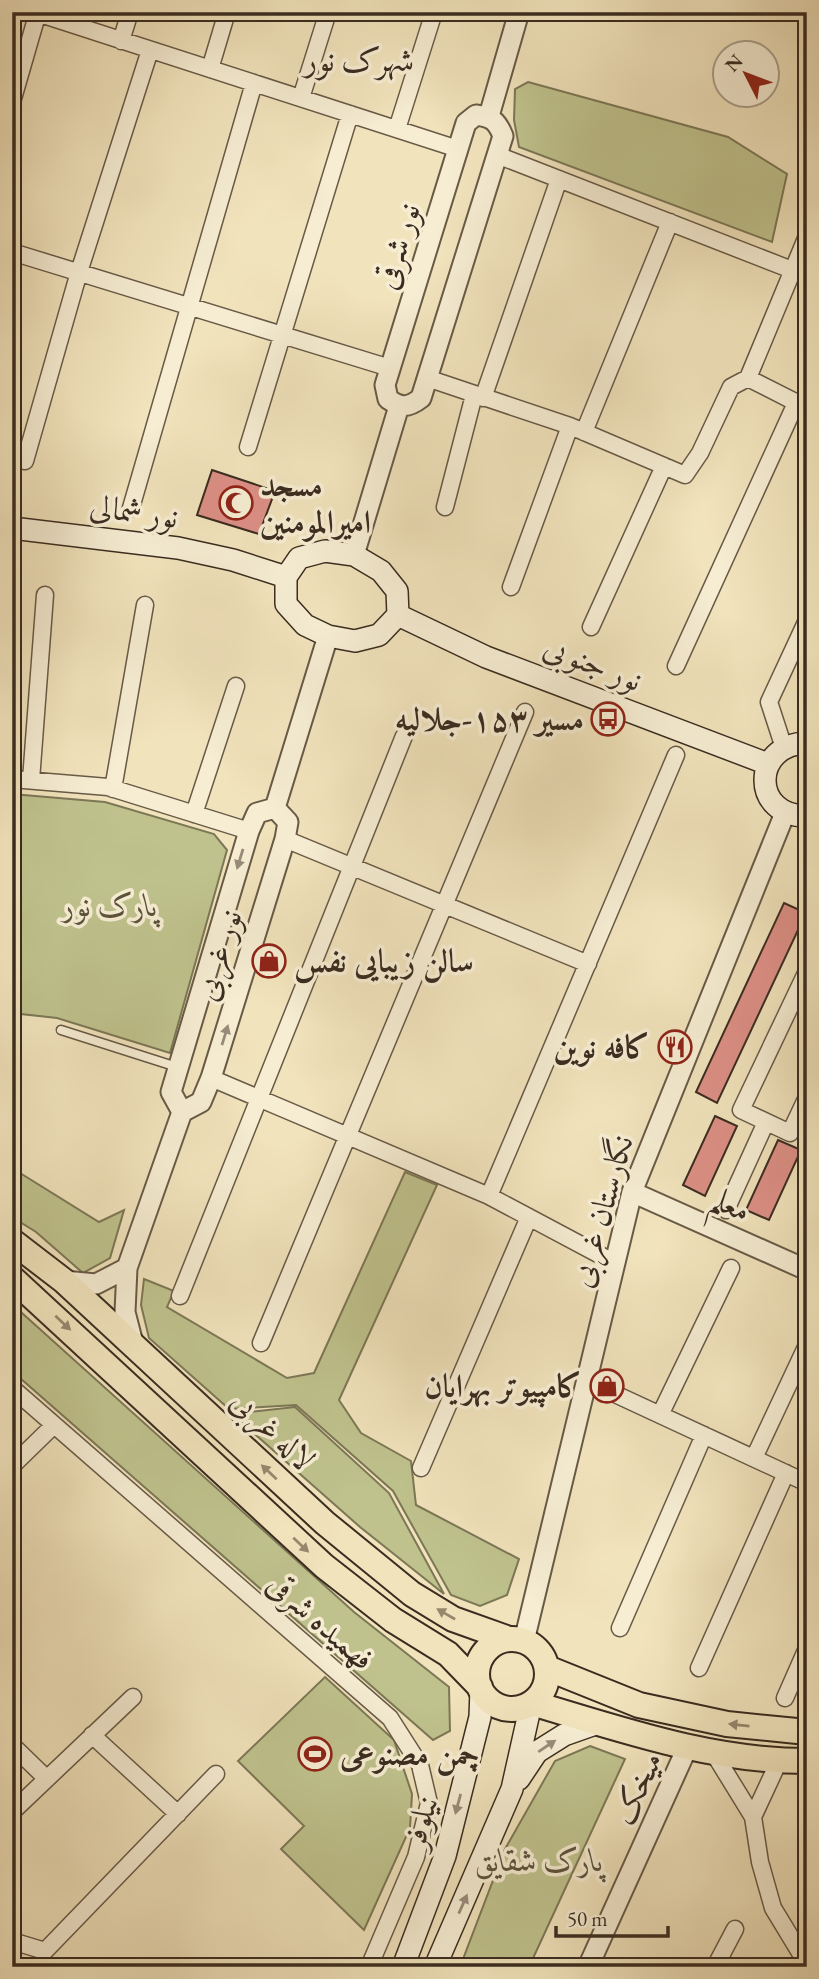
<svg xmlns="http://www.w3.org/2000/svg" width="819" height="1979" viewBox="0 0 819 1979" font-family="'EB Garamond',Amiri,serif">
<rect width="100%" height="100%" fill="#f1e3bc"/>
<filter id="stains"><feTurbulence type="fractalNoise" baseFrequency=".00286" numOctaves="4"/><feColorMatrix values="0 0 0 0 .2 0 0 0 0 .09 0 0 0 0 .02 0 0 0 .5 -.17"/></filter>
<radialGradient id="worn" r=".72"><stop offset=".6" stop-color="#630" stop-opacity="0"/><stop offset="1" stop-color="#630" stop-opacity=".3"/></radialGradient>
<path fill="#bfc28d" stroke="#7c7756" stroke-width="2" d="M528 82 728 137 787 174 772 242 519 147 514 120 515 89Z
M12 794 105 802 214 834 227 850 170 1053 57 1018 12 1013Z
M12 1168 99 1222 124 1210 110 1258 83 1273 36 1232 12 1217Z
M405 1172 437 1185 339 1400 361 1433 411 1461 416 1505 519 1559 507 1595 480 1606 451 1595 393 1491 296 1405 229 1409 149 1338 141 1305 144 1279 174 1291 167 1307 287 1378 314 1373Z
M12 1304 354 1612 449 1687 450 1731 433 1740 12 1371Z
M295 1407 389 1493 444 1594 360 1527 232 1414Z
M325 1677 394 1740 412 1794 410 1828 364 1930 281 1849 304 1826 238 1761Z
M590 1746 625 1759 529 1967H460L505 1849 555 1761Z"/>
<path fill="#dd8f86" stroke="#3a2c20" stroke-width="2" d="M212 470 275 491 259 534 197 515Z
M784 903 806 913 717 1103 696 1092Z
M715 1116 737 1126 705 1196 683 1185Z
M778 1140 801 1150 769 1220 746 1210Z"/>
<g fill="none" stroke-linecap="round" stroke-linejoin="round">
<defs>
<path id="service" d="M61 1030 177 1067"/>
<path id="minor" d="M37 13 458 149
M121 41 130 12
M210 69 227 12
M301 98 328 12
M12 102 38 12
M397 129 434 12
M497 155 792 270
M12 252 390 368
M427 378 570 426 685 475 700 453 731 387 748 378 807 408
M748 378 807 236
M483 398 559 179
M584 432 670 222
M248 447 350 114
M25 461 79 272 150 50
M445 507 474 395
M131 508 254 83
M511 587 570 426
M591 627 664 466
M676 666 796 403
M784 748 769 702 807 620
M12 779 108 787 249 831
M31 780 45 595
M113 789 145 605
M194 814 236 686
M285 839 588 964
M807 971 741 1110 790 1133 807 1097
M211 1078 489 1196 615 1263
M489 1196 676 755
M726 1210 766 1122
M180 1296 404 736
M261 1343 525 712
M587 1381 807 1483
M12 1388 390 1718 420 1765 429 1803 416 1857 369 1967
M660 1415 731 1268
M754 1458 807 1345
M12 1466 54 1425
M421 1468 529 1217
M620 1628 704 1435
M699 1668 786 1473
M785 1698 807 1648
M92 1735 178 1814
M12 1745 47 1779
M713 1752 753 1817 779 1761
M12 1812 133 1697
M753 1817 760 1862 773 1908 807 1964
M12 1941 45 1951 216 1774
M715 1967 735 1929"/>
<path id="tertiary" d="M476 115C492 117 497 121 503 136L421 398C408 408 401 408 388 399L385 385 466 123Z
M489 116 519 12
M354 555 399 406
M275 808 328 636
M182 1112 171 1092 249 831 257 813 275 808
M632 1192 807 1270
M127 1268 182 1112 201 1102 211 1078 285 839 288 822 275 808
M64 1281 96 1284 127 1268 125 1312 134 1347
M524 1641 632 1192 785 813
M588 1967 687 1748"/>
<path id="secondary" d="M12 528 178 548 233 560 286 577
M325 551 354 555 381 571 397 591 398 615 379 635 355 641 328 636 305 625 286 604V577L299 558Z
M398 615 486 657 768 764
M807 743C751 744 751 817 807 816
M519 1779 537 1752 564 1735 598 1723
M403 1967 445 1856 480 1717 481 1690
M435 1967 512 1789 531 1704"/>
<path id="primary" d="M12 1241 64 1281 325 1523 412 1594 453 1619 509 1639
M12 1278 324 1566 393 1620 448 1654 480 1687
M477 1674a35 35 0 1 1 70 0a35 35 0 1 1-70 0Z
M547 1668 639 1705 727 1724 807 1732
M532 1703C623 1730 711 1761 807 1761"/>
</defs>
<use href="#service" stroke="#685a47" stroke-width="11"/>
<use href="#minor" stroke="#685a47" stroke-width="19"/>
<use href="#tertiary" stroke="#685a47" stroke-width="23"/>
<use href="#secondary" stroke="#3a2c20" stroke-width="24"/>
<use href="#primary" stroke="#3a2c20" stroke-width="28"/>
<use href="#service" stroke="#f6edd3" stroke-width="8"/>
<use href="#minor" stroke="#f6edd3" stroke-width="16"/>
<use href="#tertiary" stroke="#f6edd3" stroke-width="19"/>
<use href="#secondary" stroke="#f6edd3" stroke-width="21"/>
<use href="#primary" stroke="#f1e3bc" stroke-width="24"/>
</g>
<defs><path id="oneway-solid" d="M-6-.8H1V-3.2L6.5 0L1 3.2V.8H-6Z" transform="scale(1.75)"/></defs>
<g fill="#988c7a">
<use href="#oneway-solid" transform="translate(240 859) rotate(107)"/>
<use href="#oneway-solid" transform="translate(225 1035) rotate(-73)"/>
<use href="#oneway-solid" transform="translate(547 1746) rotate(-34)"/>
<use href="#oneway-solid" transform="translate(458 1804) rotate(105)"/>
<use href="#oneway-solid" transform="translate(463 1904) rotate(-66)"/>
</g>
<g fill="#96886e">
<use href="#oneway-solid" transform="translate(63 1323) rotate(43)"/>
<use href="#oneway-solid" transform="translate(269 1472) rotate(-137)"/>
<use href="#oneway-solid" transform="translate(301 1545) rotate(43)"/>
<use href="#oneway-solid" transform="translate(446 1614) rotate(-150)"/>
<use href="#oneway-solid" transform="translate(739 1725) rotate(-174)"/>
</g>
<defs>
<symbol id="mosque-ring" viewBox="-11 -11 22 22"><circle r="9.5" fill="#f6edd3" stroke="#8f2418" stroke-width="1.5"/><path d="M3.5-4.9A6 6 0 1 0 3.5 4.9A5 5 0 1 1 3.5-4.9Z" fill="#8f2418"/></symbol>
<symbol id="bus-ring" viewBox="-11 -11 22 22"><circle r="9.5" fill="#f6edd3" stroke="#8f2418" stroke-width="1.5"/><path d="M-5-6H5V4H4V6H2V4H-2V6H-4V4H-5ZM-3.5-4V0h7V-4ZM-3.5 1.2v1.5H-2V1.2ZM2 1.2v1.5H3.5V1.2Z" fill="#8f2418"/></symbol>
<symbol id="shop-ring" viewBox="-11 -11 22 22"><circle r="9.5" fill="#f6edd3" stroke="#8f2418" stroke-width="1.5"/><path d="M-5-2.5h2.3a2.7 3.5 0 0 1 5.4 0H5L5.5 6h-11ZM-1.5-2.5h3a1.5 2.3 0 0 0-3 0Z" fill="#8f2418"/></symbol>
<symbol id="restaurant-ring" viewBox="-11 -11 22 22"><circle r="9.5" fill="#f6edd3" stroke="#8f2418" stroke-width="1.5"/><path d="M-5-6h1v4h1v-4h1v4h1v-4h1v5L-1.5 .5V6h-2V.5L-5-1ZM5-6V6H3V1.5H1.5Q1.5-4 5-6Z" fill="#8f2418"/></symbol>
<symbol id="stadium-ring" viewBox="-11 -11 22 22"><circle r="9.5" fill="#f6edd3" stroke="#8f2418" stroke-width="1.5"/><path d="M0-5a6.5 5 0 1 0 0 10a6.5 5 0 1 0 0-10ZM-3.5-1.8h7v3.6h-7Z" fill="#8f2418"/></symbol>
</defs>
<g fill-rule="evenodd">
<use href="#mosque-ring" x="217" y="484" width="38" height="38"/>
<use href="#bus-ring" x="589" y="700" width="38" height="38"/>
<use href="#shop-ring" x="250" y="942" width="38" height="38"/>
<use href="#restaurant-ring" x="656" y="1028" width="38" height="38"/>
<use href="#shop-ring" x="588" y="1367" width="38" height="38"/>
<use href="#stadium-ring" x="296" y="1735" width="38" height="38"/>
</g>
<g text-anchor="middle" stroke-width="7" stroke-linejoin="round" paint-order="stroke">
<g font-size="32" fill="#3a2c20" stroke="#f6edd3">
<text transform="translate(397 246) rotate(-73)" y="11">نور شرقی</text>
<text transform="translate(134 511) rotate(8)" y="11">نور شمالی</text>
<text transform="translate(593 663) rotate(21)" y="11">نور جنوبی</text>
<text transform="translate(218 955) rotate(-73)" y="11">نور غربی</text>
<text transform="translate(731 1204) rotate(24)" y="11">معلم</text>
<text transform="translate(601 1211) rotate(-74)" y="11">نگارستان غربی</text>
<text transform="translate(273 1430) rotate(43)" y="11">لاله غربی</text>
<text transform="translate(321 1621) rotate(41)" y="11">فهمیده شرقی</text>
<text transform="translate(637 1788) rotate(-66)" y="11">میخک</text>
<text transform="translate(420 1822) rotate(-74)" y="11">نیلوفر</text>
</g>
<g font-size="32" font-weight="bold" fill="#3a2c20" stroke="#f6edd3" text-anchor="start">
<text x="260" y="496">مسجد<tspan x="260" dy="37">امیرالمومنین</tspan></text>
<text x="584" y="730" text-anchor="end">مسیر ۱۵۳-جلالیه</text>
<text x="294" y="972">سالن زیبایی نفس</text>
<text x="650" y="1058" text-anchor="end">کافه نوین</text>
<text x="582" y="1397" text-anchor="end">کامپیوتر بهرایان</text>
<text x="340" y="1765">چمن مصنوعی</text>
</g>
<g font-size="32" font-style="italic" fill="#5b523b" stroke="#f6edd3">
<text x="110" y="916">پارک نور</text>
<text x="539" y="1871">پارک شقایق</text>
</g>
<g font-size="33" fill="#3a2c20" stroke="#f6edd3">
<text x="359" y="71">شهرک نور</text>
</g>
</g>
<rect width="819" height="1979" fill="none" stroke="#f1e3bc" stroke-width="42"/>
<rect x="14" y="14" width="791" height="1951" fill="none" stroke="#3a2c20" stroke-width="3.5"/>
<rect x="21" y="21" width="777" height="1937" fill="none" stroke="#3a2c20" stroke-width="2"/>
<g transform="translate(746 74) rotate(312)"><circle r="33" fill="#f6edd3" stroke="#aba08b" stroke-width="2"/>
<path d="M0-5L12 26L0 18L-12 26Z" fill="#8f2418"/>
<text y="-10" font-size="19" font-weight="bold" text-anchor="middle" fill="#3a2c20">N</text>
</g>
<path d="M556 1926v10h112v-10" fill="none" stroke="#3a2c20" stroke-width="3.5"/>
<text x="567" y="1926" font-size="21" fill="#3a2c20" stroke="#f6edd3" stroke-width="5" paint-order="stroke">50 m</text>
<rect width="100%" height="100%" filter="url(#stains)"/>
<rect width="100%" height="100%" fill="url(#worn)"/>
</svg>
